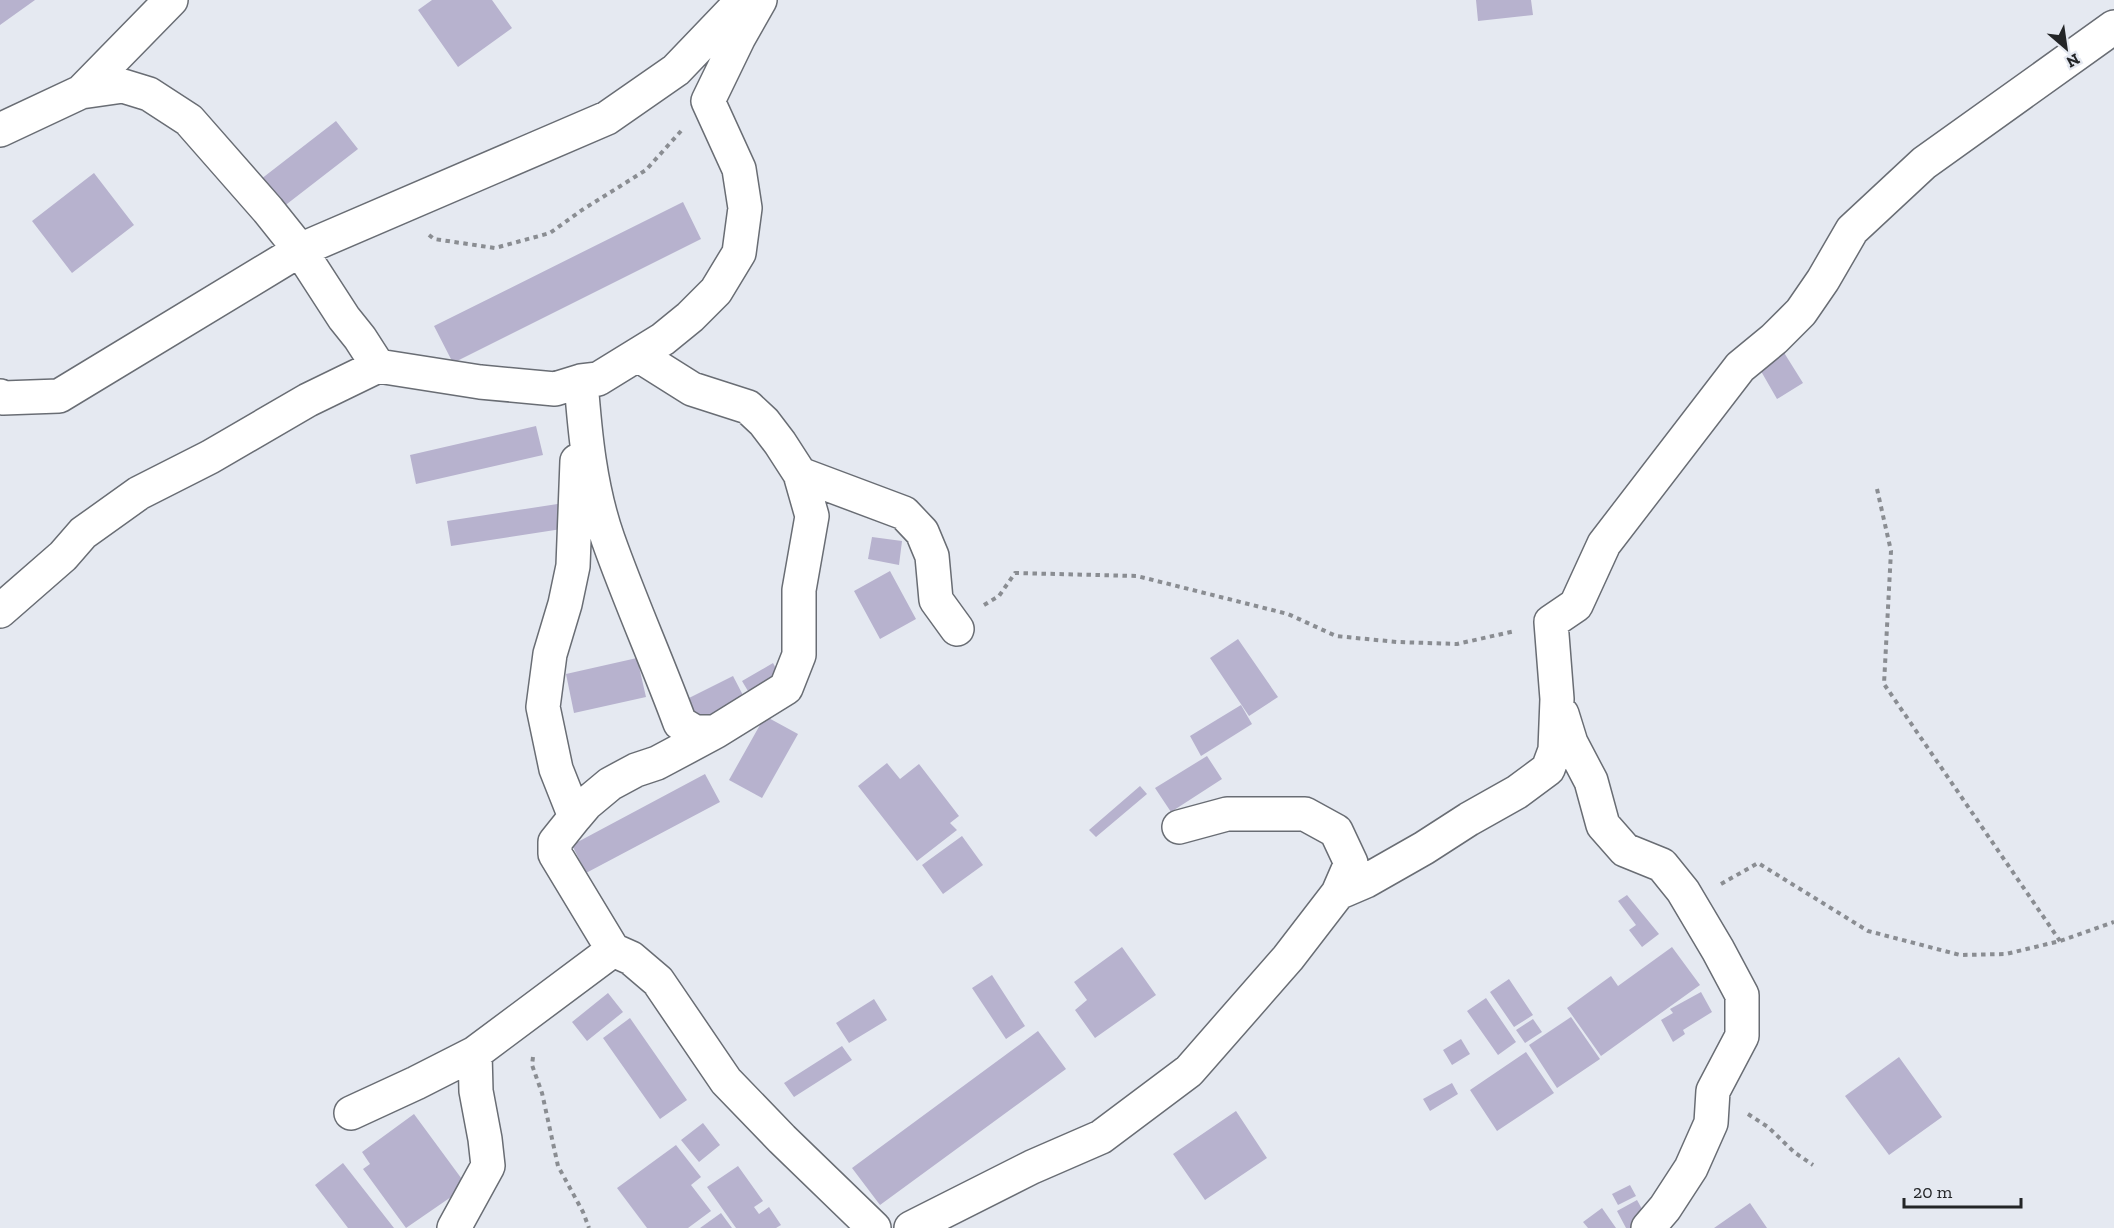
<svg xmlns="http://www.w3.org/2000/svg" width="2114" height="1228" viewBox="0 0 2114 1228" font-family="'Zilla Slab',serif">
<rect width="100%" height="100%" fill="#e5e9f1"/>
<path fill="#b7b2ce" d="M0 0H35L0 25Z
M432 0H492L512 28 458 67 418 10Z
M1476 0H1531L1533 15 1478 21Z
M336 121 358 149 274 214 252 186Z
M94 173 134 225 72 273 32 221Z
M683 202 701 239 453 363 434 326Z
M1783 351 1803 383 1777 399 1758 366Z
M536 426 543 455 416 484 410 455Z
M564 503 568 528 451 546 447 521Z
M872 537 902 541 899 565 868 559Z
M890 571 916 619 880 639 854 591Z
M1238 639 1278 697 1249 716 1210 658Z
M637 658 646 697 574 713 566 674Z
M773 663 784 683 754 701 742 681Z
M733 676 746 701 699 724 687 699Z
M1241 705 1252 724 1201 756 1190 736Z
M765 716 798 734 762 798 729 780Z
M1207 756 1222 779 1171 812 1155 788Z
M887 763 900 779 919 764 959 816 950 823 957 830 917 861 858 786Z
M705 774 720 802 586 873 572 845Z
M1140 786 1147 794 1096 837 1089 830Z
M962 836 983 865 943 894 922 865Z
M1627 895 1659 934 1642 947 1629 930 1636 925 1618 901Z
M1122 947 1156 995 1095 1038 1075 1010 1087 1000 1074 982Z
M1672 947 1700 985 1601 1056 1567 1008 1611 976 1618 986Z
M992 975 1025 1026 1006 1039 972 988Z
M1509 979 1533 1015 1514 1027 1490 992Z
M1701 992 1712 1012 1683 1030 1685 1034 1673 1042 1661 1020 1673 1013 1670 1009Z
M608 993 623 1012 587 1041 572 1022Z
M1486 998 1516 1042 1498 1055 1467 1011Z
M874 999 887 1020 849 1043 836 1023Z
M1571 1017 1600 1059 1557 1088 1529 1045Z
M630 1018 687 1100 660 1119 603 1038Z
M1533 1019 1542 1032 1525 1043 1516 1030Z
M1038 1031 1066 1069 880 1205 852 1168Z
M1461 1039 1470 1054 1452 1065 1443 1050Z
M842 1046 852 1060 794 1097 784 1083Z
M1526 1052 1554 1093 1497 1131 1470 1090Z
M1899 1057 1942 1117 1889 1155 1845 1096Z
M1452 1083 1458 1094 1430 1111 1423 1099Z
M1236 1111 1267 1158 1205 1200 1173 1154Z
M414 1114 467 1186 406 1228 363 1169 370 1164 362 1152Z
M703 1123 720 1145 699 1162 681 1140Z
M676 1145 701 1177 691 1185 711 1211 688 1228H647L617 1188Z
M343 1163 394 1228H348L315 1185Z
M738 1166 763 1201 754 1207 759 1214 769 1207 781 1225 776 1228H736L707 1187Z
M1630 1185 1636 1196 1618 1205 1612 1194Z
M1637 1200 1647 1218 1631 1228H1626L1617 1211Z
M1750 1203 1767 1228H1714Z
M1602 1208 1616 1228H1588L1583 1222Z
M721 1213 732 1228H700Z"/>
<g fill="none" stroke-linecap="round" stroke-linejoin="round">
<defs>
<path id="minor" d="M81 92 171 0
M0 130 81 92 123 86 149 94 189 120 268 210 300 250 344 318 360 338 378 366
M581 381C585 434 590 488 608 539 630 601 657 661 680 723L695 732H715L786 688 799 655V590L812 516 800 474 780 443 764 422 748 407 692 389 638 355
M0 396 3 398 59 396 300 250 607 118 676 70 743 0
M800 474 904 513 922 532 932 556 936 600 957 629
M0 611 63 556 83 533 139 493 210 457 308 400 378 366 480 382 555 389 581 381 598 379 663 339 690 317 716 291 739 253 745 208 739 169 708 101 739 37 760 0
M1562 714 1571 743 1591 781 1603 825 1625 850 1662 865 1683 891 1718 950 1742 995V1036L1713 1091 1711 1123 1691 1168 1665 1208 1648 1228
M715 732 657 763 636 770 610 784 586 804 575 817 555 842V854L613 950 631 958 658 981 726 1081 782 1139 874 1228
M575 817 556 769 543 707 550 654 565 604 573 566 577 461
M1179 827 1227 814H1305L1336 831 1351 863 1338 893
M351 1113 416 1083 475 1053 613 950
M454 1228 488 1166 485 1139 476 1091 475 1053
M911 1228 1032 1167 1101 1137 1189 1071 1288 958 1338 893 1366 881 1424 848 1469 819 1517 792 1548 769 1555 750 1557 699 1551 622 1576 605 1604 544 1740 367 1774 339 1801 312 1823 280 1852 230 1924 163 2114 27"/>
</defs>
<use href="#minor" stroke="#696d74" stroke-width="36"/>
<path stroke="#8a8d92" stroke-width="4" stroke-dasharray="4.5 4.5" stroke-linecap="butt" d="M429 235 434 239 495 248 550 233 582 210 646 170 681 131
M1877 489 1891 551 1884 684 2060 941
M984 605 999 596 1015 573 1137 576 1288 614 1336 636 1397 642 1457 644 1515 631
M1721 884 1758 863 1868 931 1960 955 2006 954 2060 941 2114 922
M533 1057 532 1065 542 1093 558 1166 583 1212 589 1228
M1748 1114 1768 1127 1794 1152 1813 1165"/>
<use href="#minor" stroke="#fff" stroke-width="33"/>
</g>
<g transform="translate(2066 48) rotate(151)" stroke="#e5e9f1" stroke-width="4.5" paint-order="stroke">
<path d="M0-4.5L10 22L0 15L-10 22Z" fill="#232527"/>
<text y="-9" font-size="16" font-weight="bold" text-anchor="middle" fill="#232527">N</text>
</g>
<path d="M1904 1198v9h117v-9" fill="none" stroke="#232527" stroke-width="3"/>
<text x="1913" y="1198" font-size="18" fill="#232527" stroke="#e5e9f1" stroke-width="4.5" paint-order="stroke">20 m</text>
</svg>
